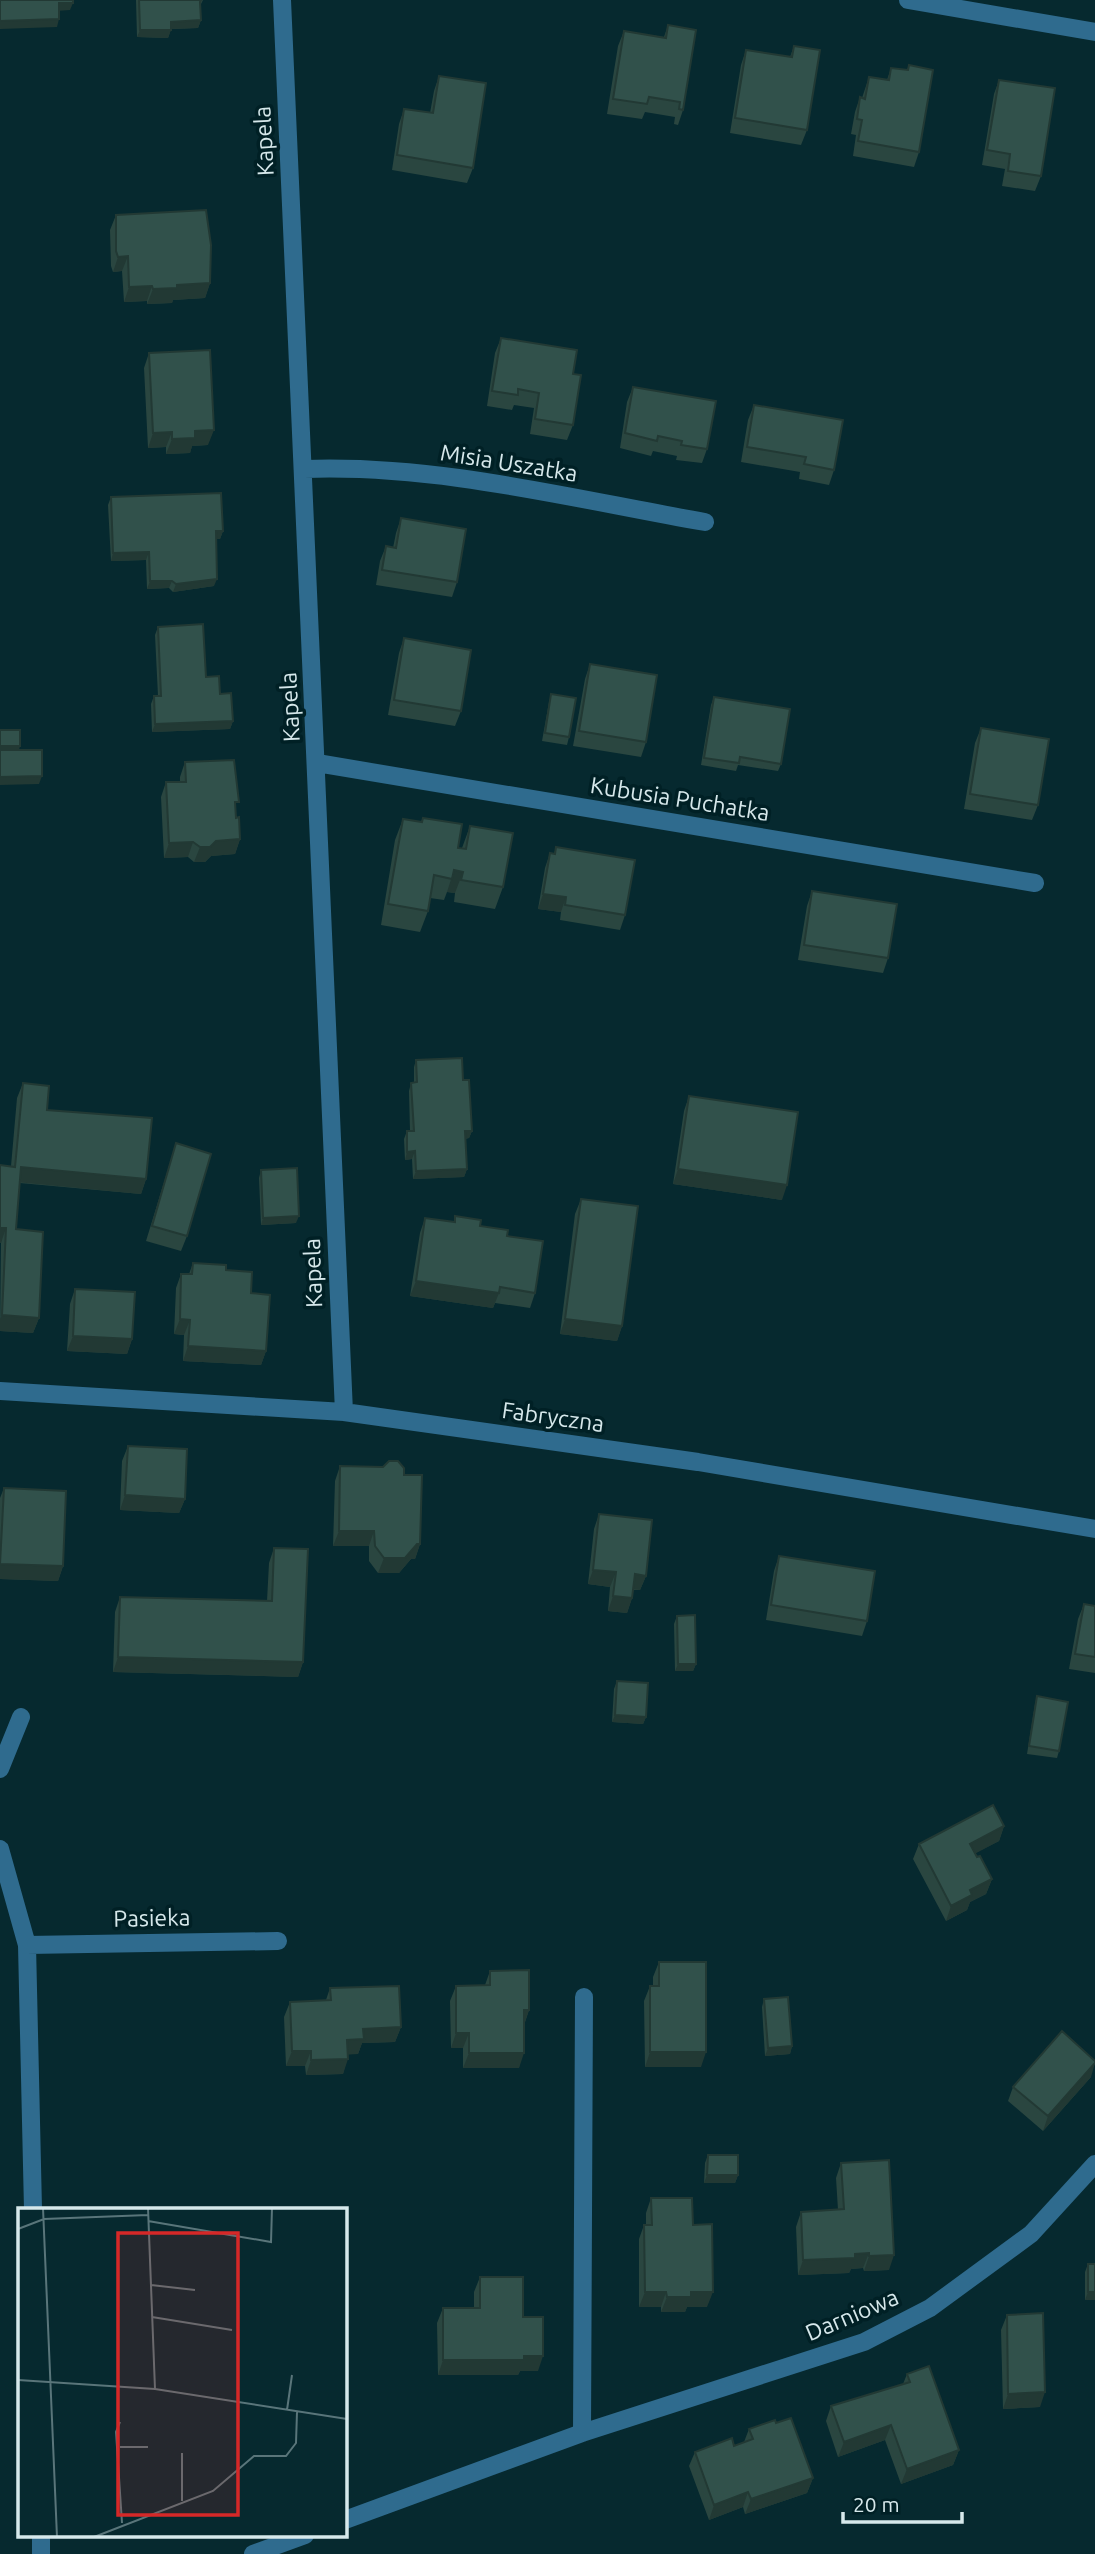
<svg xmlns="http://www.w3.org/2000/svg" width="1095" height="2554" viewBox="0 0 1095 2554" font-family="Ubuntu,sans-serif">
<rect width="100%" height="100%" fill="#06292f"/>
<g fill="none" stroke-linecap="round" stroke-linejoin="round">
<path stroke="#2f6b8e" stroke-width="18" d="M282 0 344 1412
M908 0 1095 32
M304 469C438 464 573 499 705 522
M317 763 1035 883
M0 1391 344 1412 698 1462 1095 1529
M0 1769 21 1717
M0 1849 27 1945 33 2209
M27 1945 278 1941
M582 2433 584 1997
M345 2520 582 2433 864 2342 930 2308 1031 2234 1095 2164
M41 2535V2554
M253 2554 305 2535"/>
</g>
<path fill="#2a4640" d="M136 0H203L200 6 201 20 198 28 171 29 168 38 137 37Z
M668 25 683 110 678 125 674 124 675 117 645 112 642 119 607 114 618 46 624 31 664 37Z
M794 46 807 130 801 145 730 133 741 65 746 50 790 57Z
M909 65 919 152 914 167 853 156 856 135 851 134 855 112 860 97 862 98 869 77 887 80 891 68 907 70Z
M439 76 473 168 467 183 392 170 399 124 404 109 430 113 434 91Z
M999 80 1041 176 1035 191 1002 186 1005 169 982 165 994 94Z
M116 215 210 283 205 298 173 300 172 303 147 304V301L124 302 122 271 113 272 111 266 110 230Z
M501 338 573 374V425L567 440 530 434 534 408 514 405 512 410 487 406 495 353Z
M149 353 208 445 192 446 190 453 166 454V447L148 448 144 368Z
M633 387 707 449 702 463 676 460 677 456 653 451 651 456 620 448 627 402Z
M754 405 834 470 829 485 799 479 800 472 741 462 748 420Z
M111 497 223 531 220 539H216L214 586 173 592 169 588 147 589 146 560 111 561 108 505Z
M401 518 457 582 452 597 376 585 380 561 386 546 393 548 396 533Z
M158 627 206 677 233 721 230 729 152 732 151 704 154 696H158L155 635Z
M404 638 461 711 455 726 388 715 399 653Z
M590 664 646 742 641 757 573 746 585 679Z
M551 694 569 737 567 745 542 741 549 702Z
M714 697 781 764 778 771 738 765 736 771 701 765 711 705Z
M981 728 1038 805 1032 820 964 809 975 743Z
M185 762 235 812 236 818 240 839 235 854 211 856 205 862H194L188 857 164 858 161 797 166 782H180V777Z
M423 818 458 848H462L470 826 503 887 495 909 454 902 455 893 447 892 444 900 430 898 428 911 420 932 381 925 395 840 403 819 421 822Z
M556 847 625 915 620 930 560 920 561 912 538 909 545 868 550 853 554 854Z
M812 891 888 958 883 973 798 960 807 906Z
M416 1060 463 1080 472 1131 469 1138 465 1139 467 1169 464 1177 413 1179 412 1159 405 1160 404 1139 407 1131H410L409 1091 411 1083H414V1067Z
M23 1083 47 1110 146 1179 141 1194 20 1183 16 1229 39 1318 33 1333 0 1331 1 1243 11 1166 17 1098Z
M689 1096 782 1200 673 1184 684 1111Z
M176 1143 187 1236 181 1251 146 1241Z
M261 1170 296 1223 261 1225 259 1178Z
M581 1199 622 1326 617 1341 560 1334 575 1214Z
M455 1216 507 1236 535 1293 530 1308 495 1303 493 1308 410 1296 420 1233 425 1218 454 1222Z
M193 1263 226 1270 251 1293 266 1351 261 1365 183 1361 184 1335 174 1334 176 1288 181 1274H189Z
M75 1289 132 1339 127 1354 67 1351 70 1304Z
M128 1446 185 1499 179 1513 120 1510 122 1461Z
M340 1466 404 1475 420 1544 415 1559H411L399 1573H378L369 1561V1546H333L335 1481Z
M4 1488 63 1566 58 1581 0 1579V1498Z
M599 1514 646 1576 640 1590H633L632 1598 627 1613 608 1611 610 1587 588 1584 594 1529Z
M274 1548 303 1662 298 1677 113 1672 115 1612 120 1597 267 1601 269 1563Z
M779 1556 867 1621 862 1636 766 1620 774 1571Z
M1084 1604 1095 1606V1673L1069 1669 1078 1619Z
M677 1616 696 1664 693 1671H675L674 1624Z
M617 1681 646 1717 643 1724 612 1722 614 1689Z
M1037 1696 1059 1751 1057 1758 1027 1754 1035 1704Z
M1004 1826 999 1841 975 1853 992 1879 986 1894 970 1902 967 1910 946 1921 913 1859 919 1844Z
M659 1962 701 2067H645L644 2001 650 1986H653V1977Z
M490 1971 529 2010 524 2025 519 2068H463V2048H451L450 2001 456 1986 485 1985Z
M330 1988 401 2027 395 2042 362 2043 358 2054H348L343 2074 306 2075 305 2066H286L284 2017 290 2002 326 2000Z
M764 1999 792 2046 790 2054 765 2056 762 2007Z
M1091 2077 1043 2131 1008 2101 1013 2087Z
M708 2155 738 2175 735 2183H704L705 2163Z
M841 2163 889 2270 864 2271 863 2268 851 2269 849 2273 798 2275 796 2227 801 2212 838 2210 836 2178Z
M651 2198 693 2225 707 2307H687L685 2312H661V2307H639V2239L644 2225H646V2213Z
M1088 2264 1095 2300H1085V2272Z
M480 2277 523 2317 538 2371H520L518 2375H438L437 2323 443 2308H474V2292Z
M1007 2315 1040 2407 1003 2409 1001 2330Z
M907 2374 959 2450 953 2465 901 2484 885 2440 838 2457 826 2421 831 2406 903 2384Z
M776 2423 813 2478 807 2493 745 2514 743 2507 709 2520 689 2466 695 2452 734 2446 744 2442 749 2429Z"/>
<path fill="#223934" d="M59 3H73L70 10 56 11Z
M59 19 57 27 0 29V21Z
M201 20 198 28 168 29 171 22Z
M140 30H171L168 38 137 37Z
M128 256 122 271 113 272 118 257Z
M210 283 205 298 173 300 172 303 147 304 153 289 177 285Z
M152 286 147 301 124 302 129 287Z
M214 430 208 445 192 446 190 453 166 454 172 439 195 431Z
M172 432 166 447 148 448 153 433Z
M216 531H223L220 539H213Z
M149 552 146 560 111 561 113 553Z
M217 579 214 586 173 592 176 584Z
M150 581H172L169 588 147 589Z
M233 721 230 729 152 732 155 724Z
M0 746H20L18 754H0Z
M42 776 39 784 0 785V777Z
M240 839 235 854 211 856 205 862H194L200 847 216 841Z
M193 842 188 857 164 858 169 843Z
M454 870 463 872 455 893 447 892Z
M543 894 566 897 561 912 538 909Z
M465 1131H472L469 1138 462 1139Z
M415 1151 412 1159 405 1160 407 1152Z
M21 1167 146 1179 141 1194 16 1182Z
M467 1169 464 1177 413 1179 416 1171Z
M678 1169 787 1185 782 1200 673 1184Z
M299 1216 296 1223 261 1225 263 1218Z
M0 1228H6L1 1243H0Z
M416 1281 499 1293 493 1308 410 1296Z
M2 1315 39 1318 33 1333 0 1331V1319Z
M180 1319 190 1320 184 1335 174 1334Z
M565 1319 622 1326 617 1341 560 1334Z
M73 1336 132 1339 127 1354 67 1351Z
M188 1346 266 1351 261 1365 183 1361Z
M125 1495 185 1499 179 1513 120 1510Z
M339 1531H374L369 1546H333Z
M417 1544H420L415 1559H411L399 1573H378L384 1558Z
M0 1564 63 1566 58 1581 0 1579Z
M593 1570 616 1572 610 1587 588 1584Z
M635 1574 646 1576 640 1590 629 1589Z
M613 1596 632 1598 627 1613 608 1611Z
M118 1657 303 1662 298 1677 113 1672Z
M678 1664H696L693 1671H675Z
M615 1715 646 1717 643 1724 612 1722Z
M1004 1826 999 1841 965 1859 970 1844Z
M992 1879 986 1894 970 1902 967 1910 946 1921 951 1906 970 1890Z
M524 2010H529L524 2025Z
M401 2027 395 2042 362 2043 358 2054 342 2055 347 2040 363 2029Z
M456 2033H469L463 2048H451Z
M792 2046 790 2054 765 2056 768 2048Z
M292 2051H311L305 2066H286Z
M650 2052H706L701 2067H645Z
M469 2053H524L519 2068H463Z
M348 2059 343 2074 306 2075 311 2060Z
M1095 2063 1091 2077 1043 2131 1048 2116Z
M707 2175H738L735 2183H704Z
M869 2253 863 2268 851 2269 849 2273 798 2275 803 2260 855 2254Z
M894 2255 889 2270 864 2271 869 2256Z
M645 2292H666L661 2307H639Z
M691 2292H713L707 2307H687L685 2312H661L667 2297Z
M1088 2292H1095V2300H1085Z
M524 2356H543L538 2371H520L518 2375H438L443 2360Z
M1045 2392 1040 2407 1003 2409 1008 2394Z
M891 2425 885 2440 838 2457 844 2442Z
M959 2450 953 2465 901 2484 907 2469Z
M813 2478 807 2493 745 2514 751 2499Z
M748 2492 743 2507 709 2520 714 2505Z"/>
<path fill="#31514b" stroke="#223934" stroke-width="2" d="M0 0H73V3H59V19L0 21Z
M139 0H201L200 2 201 20 171 22V30H140Z
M668 25 696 30 683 110 679 109 680 102 649 97 647 104 613 99 624 31 666 38Z
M794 46 820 50 807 130 735 118 746 50 792 57Z
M909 65 933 70 919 152 858 141 862 120 857 119 860 97 865 99 869 77 889 80 891 68 908 70Z
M439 76 486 83 473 168 397 155 404 109 433 113Z
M999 80 1055 88 1041 176 1008 171 1010 154 987 150Z
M206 210 211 245 210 283 177 285V288L153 289 152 286 129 287 128 256 118 257 116 251V215Z
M501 338 577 350 573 374 581 375 573 425 535 419 539 393 518 389V395L492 391Z
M210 350 214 430 195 431V438L172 439V432L153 433 149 353Z
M633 387 716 401 707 449 681 445 682 441 658 436 657 441 625 433Z
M754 405 843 420 834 470 804 464 806 457 747 447Z
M221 493 223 531H216L217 579 176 584 172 581H150L149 552 113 553 111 497Z
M401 518 466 529 457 582 382 570 386 546 396 548Z
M203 624 206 677 219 676 220 694 231 693 233 721 155 724 154 696H161L158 627Z
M404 638 471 650 461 711 394 700Z
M590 664 657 675 646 742 579 731Z
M551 694 576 698 569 737 545 733Z
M714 697 790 709 781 764 740 757 739 763 704 758Z
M981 728 1049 739 1038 805 970 794Z
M0 730H20V746H0Z
M0 750H42V776L0 777Z
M234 760 239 802H235L236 818 239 817 240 839 216 841 210 847H200L193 842 169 843 166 782H186L185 762Z
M423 818 462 824 458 848 466 849 470 826 513 833 503 887 461 880 463 872 454 870 452 879 434 875 428 911 388 904 403 819 422 822Z
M556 847 635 860 625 915 565 905 566 897 543 894 550 853 555 854Z
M812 891 897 904 888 958 804 945Z
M462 1058 463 1080H469L472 1131H465L467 1169 416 1171 415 1151 407 1152V1131H414L411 1083 417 1082 416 1060Z
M23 1083 49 1086 47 1110 152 1118 146 1179 21 1167 16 1229 43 1232 39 1318 2 1315 6 1228H0V1165L15 1167Z
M689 1096 798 1112 787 1185 678 1169Z
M176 1143 211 1154 187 1236 152 1226Z
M297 1168 299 1216 263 1218 261 1170Z
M581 1199 638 1206 622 1326 565 1319Z
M455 1216 481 1220 480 1226 508 1230 507 1236 543 1241 535 1293 500 1287 499 1293 416 1281 425 1218 455 1222Z
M193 1263 226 1265V1270L252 1272 251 1293 270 1295 266 1351 188 1346 190 1320 180 1319 181 1274H192Z
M75 1289 135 1292 132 1339 73 1336Z
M128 1446 187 1449 185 1499 125 1495Z
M389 1461H398L404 1468V1475H422L420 1544H417L405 1558H384L375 1546 374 1531H339L340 1466 383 1467Z
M4 1488 66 1491 63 1566 0 1564Z
M599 1514 652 1520 646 1576 635 1574 632 1598 613 1596 616 1572 593 1570Z
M274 1548 308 1549 303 1662 118 1657 120 1597 272 1601Z
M779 1556 875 1571 867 1621 771 1605Z
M1084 1604 1095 1606V1657L1075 1654Z
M695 1615 696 1664H678L677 1616Z
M617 1681 648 1683 646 1717 615 1715Z
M1037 1696 1068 1702 1059 1751 1029 1746Z
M993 1805 1004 1826 970 1844 977 1857 980 1856 992 1879 970 1890 972 1895 951 1906 919 1844Z
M659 1962H706V2052H650V1986H659Z
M529 1970V2010H524V2053H469V2033H456V1986L490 1985V1971Z
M399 1986 401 2027 363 2029 364 2039 347 2040 348 2059 311 2060V2051H292L290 2002 331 2000 330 1988Z
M788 1997 792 2046 768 2048 764 1999Z
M1062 2031 1095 2061V2063L1048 2116 1013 2087Z
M708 2155H738V2175H707Z
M889 2160 894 2255 869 2256V2253L855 2254V2258L803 2260 801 2212 844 2209 841 2163Z
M651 2198H692L693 2225 712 2224 713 2292H691V2297H667L666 2292H645L644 2225H652Z
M1088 2264H1095V2292H1088Z
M480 2277H523V2317H543V2356H524V2360H443V2308H480Z
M1043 2313 1045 2392 1008 2394 1007 2315Z
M929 2366 959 2450 907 2469 891 2425 844 2442 831 2406 910 2382 907 2374Z
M791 2418 813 2478 751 2499 748 2492 714 2505 695 2452 732 2438 734 2446 753 2439 749 2429 775 2420 776 2423Z"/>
<g text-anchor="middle" stroke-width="7" stroke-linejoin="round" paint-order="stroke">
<g font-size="23" fill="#d6e8eb" stroke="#002025">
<text transform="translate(264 141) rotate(-93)" y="8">Kapela</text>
<text transform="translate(509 463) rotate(9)" y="8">Misia Uszatka</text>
<text transform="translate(290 707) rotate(-93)" y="8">Kapela</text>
<text transform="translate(680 799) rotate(9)" y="8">Kubusia Puchatka</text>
<text transform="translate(313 1273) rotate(-92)" y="8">Kapela</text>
<text transform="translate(553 1417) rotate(8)" y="8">Fabryczna</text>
<text transform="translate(152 1918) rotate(-1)" y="8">Pasieka</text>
<text transform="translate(852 2315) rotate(-23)" y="8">Darniowa</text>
</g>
</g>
<g transform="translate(18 2208)">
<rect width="329" height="329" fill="#06292f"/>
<path fill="none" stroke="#59757a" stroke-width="2" d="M25 0 39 329M130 0 137 181M130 13 253 34 254 0M0 21 26 11 130 7M133 77 177 82M134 109 214 122M0 172 137 181 329 211M269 202 274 167M102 214 98 224 104 315M102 239H130M164 293V245M76 329 195 283 236 248H268L278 235 279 204"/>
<path fill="#d62828" fill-opacity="0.15" stroke="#d62828" stroke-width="3.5" d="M100 25H220V307H100Z"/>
<rect width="329" height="329" fill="none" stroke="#d6e8eb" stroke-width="3.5"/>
</g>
<path d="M843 2512v10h119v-10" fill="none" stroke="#d6e8eb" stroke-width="3.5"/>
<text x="853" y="2512" font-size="21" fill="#d6e8eb" stroke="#002025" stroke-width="5" paint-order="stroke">20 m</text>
</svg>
